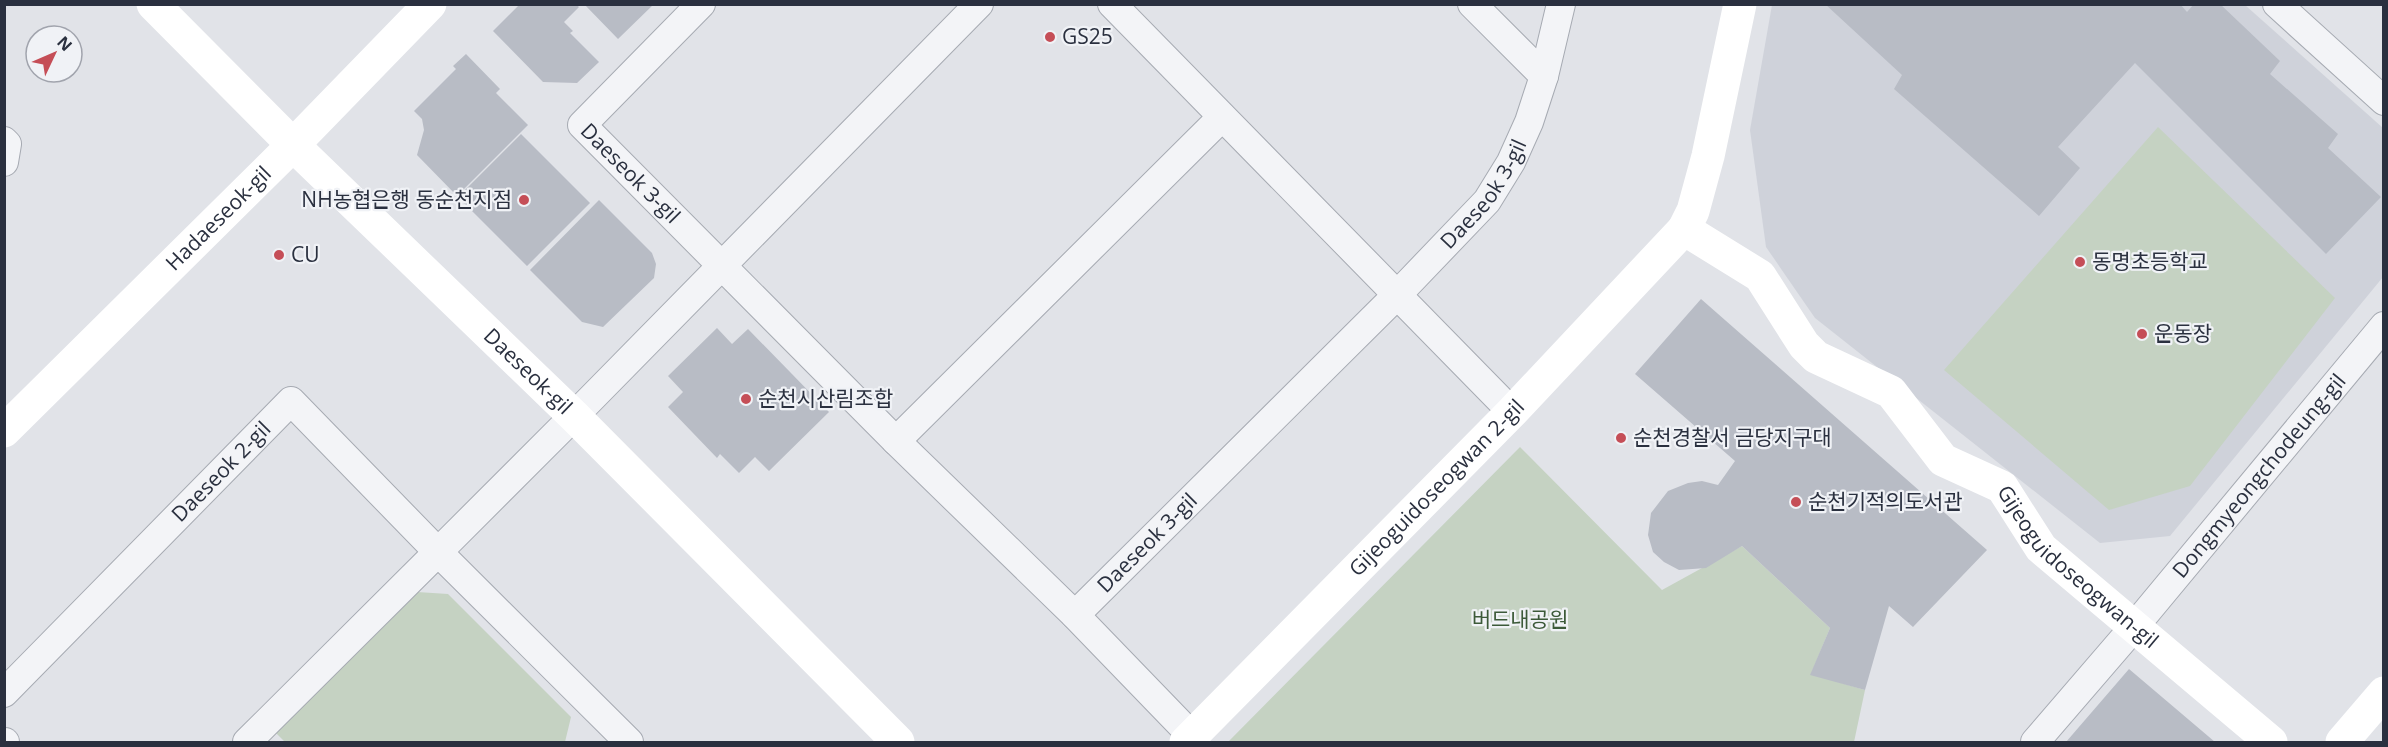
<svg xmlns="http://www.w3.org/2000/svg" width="2388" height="747" viewBox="0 0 2388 747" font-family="'Open Sans','Noto Sans KR',sans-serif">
<rect width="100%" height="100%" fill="#e1e3e8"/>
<path fill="#cfd2da" d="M1772 5H2245L2383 128V277L2170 536 2100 543 1815 318 1766 247 1750 130Z"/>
<path fill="#c5d2c2" d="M2158 127 2335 298 2190 486 2109 510 1944 370Z
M1520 447 1662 590 1742 546 1830 628 1811 674 1865 690 1854 742H1228Z
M417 592 448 594 571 717 565 742H285L275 732Z"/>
<path fill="#b8bcc5" d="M520 4H576L579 7 564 22 573 31 570 33 599 62 577 83 543 82 493 31Z
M584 4H654L618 39Z
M1825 4H2180L2187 12 2194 4H2220L2280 61 2270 74 2338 134 2328 148 2381 197 2326 254 2135 63 2058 147 2080 168 2039 216 1894 89 1902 75Z
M466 54 500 89 496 93 528 125 457 196 417 155 424 130 422 119 414 111 456 69 453 66Z
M521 134 590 203 527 266 458 197Z
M599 200 652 253 656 264 654 278 603 327 582 322 530 270Z
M1701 299 1987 550 1913 627 1889 606 1865 690 1810 675 1830 628 1742 546 1706 568 1679 570 1664 562 1653 552 1648 535 1651 513 1668 491 1688 483 1702 481 1718 485 1735 461 1635 374Z
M717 328 732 344 748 329 829 412 769 471 755 457 739 473 720 454 717 458 668 407 683 392 668 376Z
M2129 669 2215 742H2066Z"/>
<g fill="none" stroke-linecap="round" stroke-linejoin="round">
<defs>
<g id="street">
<path id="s1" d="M701 4 582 125 896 441 1075 615 1192 736"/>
<path d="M1112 4 1512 412"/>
<path d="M1472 4 1544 76"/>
<path d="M2277 4 2384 101"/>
<path d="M4 141 7 144 4 162"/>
<path d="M896 441 1222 117"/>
<path id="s2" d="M1075 615 1397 295 1487 201 1511 162 1529 122 1544 76 1561 4"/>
<path id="s3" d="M4 693 291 401 438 552 574 416 979 4"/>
<path d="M4 742H5"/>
<path d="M247 742 438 552 629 742"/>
<path id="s4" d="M2035 742 2134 627 2384 326"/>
</g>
</defs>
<use href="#street" stroke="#a6aab2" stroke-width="30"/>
<use href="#street" stroke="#f3f4f7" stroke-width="28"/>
<g stroke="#fff" stroke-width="33">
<path id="s5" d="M153 4 293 145 574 416 898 742"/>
<path id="s6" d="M1740 4 1708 156 1693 211 1684 229 1760 276 1804 345 1816 357 1891 392 1943 460 2002 487 2041 548 2271 742"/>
<path id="s7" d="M4 431 293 145 430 4"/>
<path id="s8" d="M1186 742 1512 412 1684 229"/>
<path d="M2342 742 2384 693"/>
</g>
</g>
<g fill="#c54e57" stroke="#f0f2f6" stroke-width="2">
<circle cx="1050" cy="37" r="6"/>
<circle cx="524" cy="200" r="6"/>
<circle cx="279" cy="255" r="6"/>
<circle cx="2080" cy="262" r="6"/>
<circle cx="2142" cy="334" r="6"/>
<circle cx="746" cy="399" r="6"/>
<circle cx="1621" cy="438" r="6"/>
<circle cx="1796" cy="502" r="6"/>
</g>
<g text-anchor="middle" stroke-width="4.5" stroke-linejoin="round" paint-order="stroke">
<g font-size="21" fill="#2a303f" stroke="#f0f2f6" text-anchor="start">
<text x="1062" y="44">GS25</text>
<text x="512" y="207" text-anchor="end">NH농협은행 동순천지점</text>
<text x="291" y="262">CU</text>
<text x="2092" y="269">동명초등학교</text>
<text x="2154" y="341">운동장</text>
<text x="758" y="406">순천시산림조합</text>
<text x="1633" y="445">순천경찰서 금당지구대</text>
<text x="1808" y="509">순천기적의도서관</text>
</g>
<g font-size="21" fill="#2a303f" stroke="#f0f2f6">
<text dy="7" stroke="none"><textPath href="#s1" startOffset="238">Daeseok 3-gil</textPath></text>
<text dy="7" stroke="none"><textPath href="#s2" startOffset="588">Daeseok 3-gil</textPath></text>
<text dy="7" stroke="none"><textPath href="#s7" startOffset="302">Hadaeseok-gil</textPath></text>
<text dy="7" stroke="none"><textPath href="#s5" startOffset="525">Daeseok-gil</textPath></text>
<text dy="7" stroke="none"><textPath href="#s3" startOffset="310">Daeseok 2-gil</textPath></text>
<text dy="7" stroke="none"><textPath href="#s4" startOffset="348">Dongmyeongchodeung-gil</textPath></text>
<text dy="7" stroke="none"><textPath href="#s8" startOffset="357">Gijeoguidoseogwan 2-gil</textPath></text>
<text dy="7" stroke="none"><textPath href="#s2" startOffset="102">Daeseok 3-gil</textPath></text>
<text dy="7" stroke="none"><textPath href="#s6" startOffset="765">Gijeoguidoseogwan-gil</textPath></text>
</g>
<g font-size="21" fill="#3c5a39" stroke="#f0f2f6">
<text x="1520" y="627">버드내공원</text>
</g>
</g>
<rect width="2388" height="747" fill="none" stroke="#2a303f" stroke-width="12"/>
<g transform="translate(54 54) rotate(46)"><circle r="28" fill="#f0f2f6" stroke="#a1a4ad" stroke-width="1.5"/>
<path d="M0-4.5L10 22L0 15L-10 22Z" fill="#c54e57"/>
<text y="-9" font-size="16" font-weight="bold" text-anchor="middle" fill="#2a303f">N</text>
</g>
</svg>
